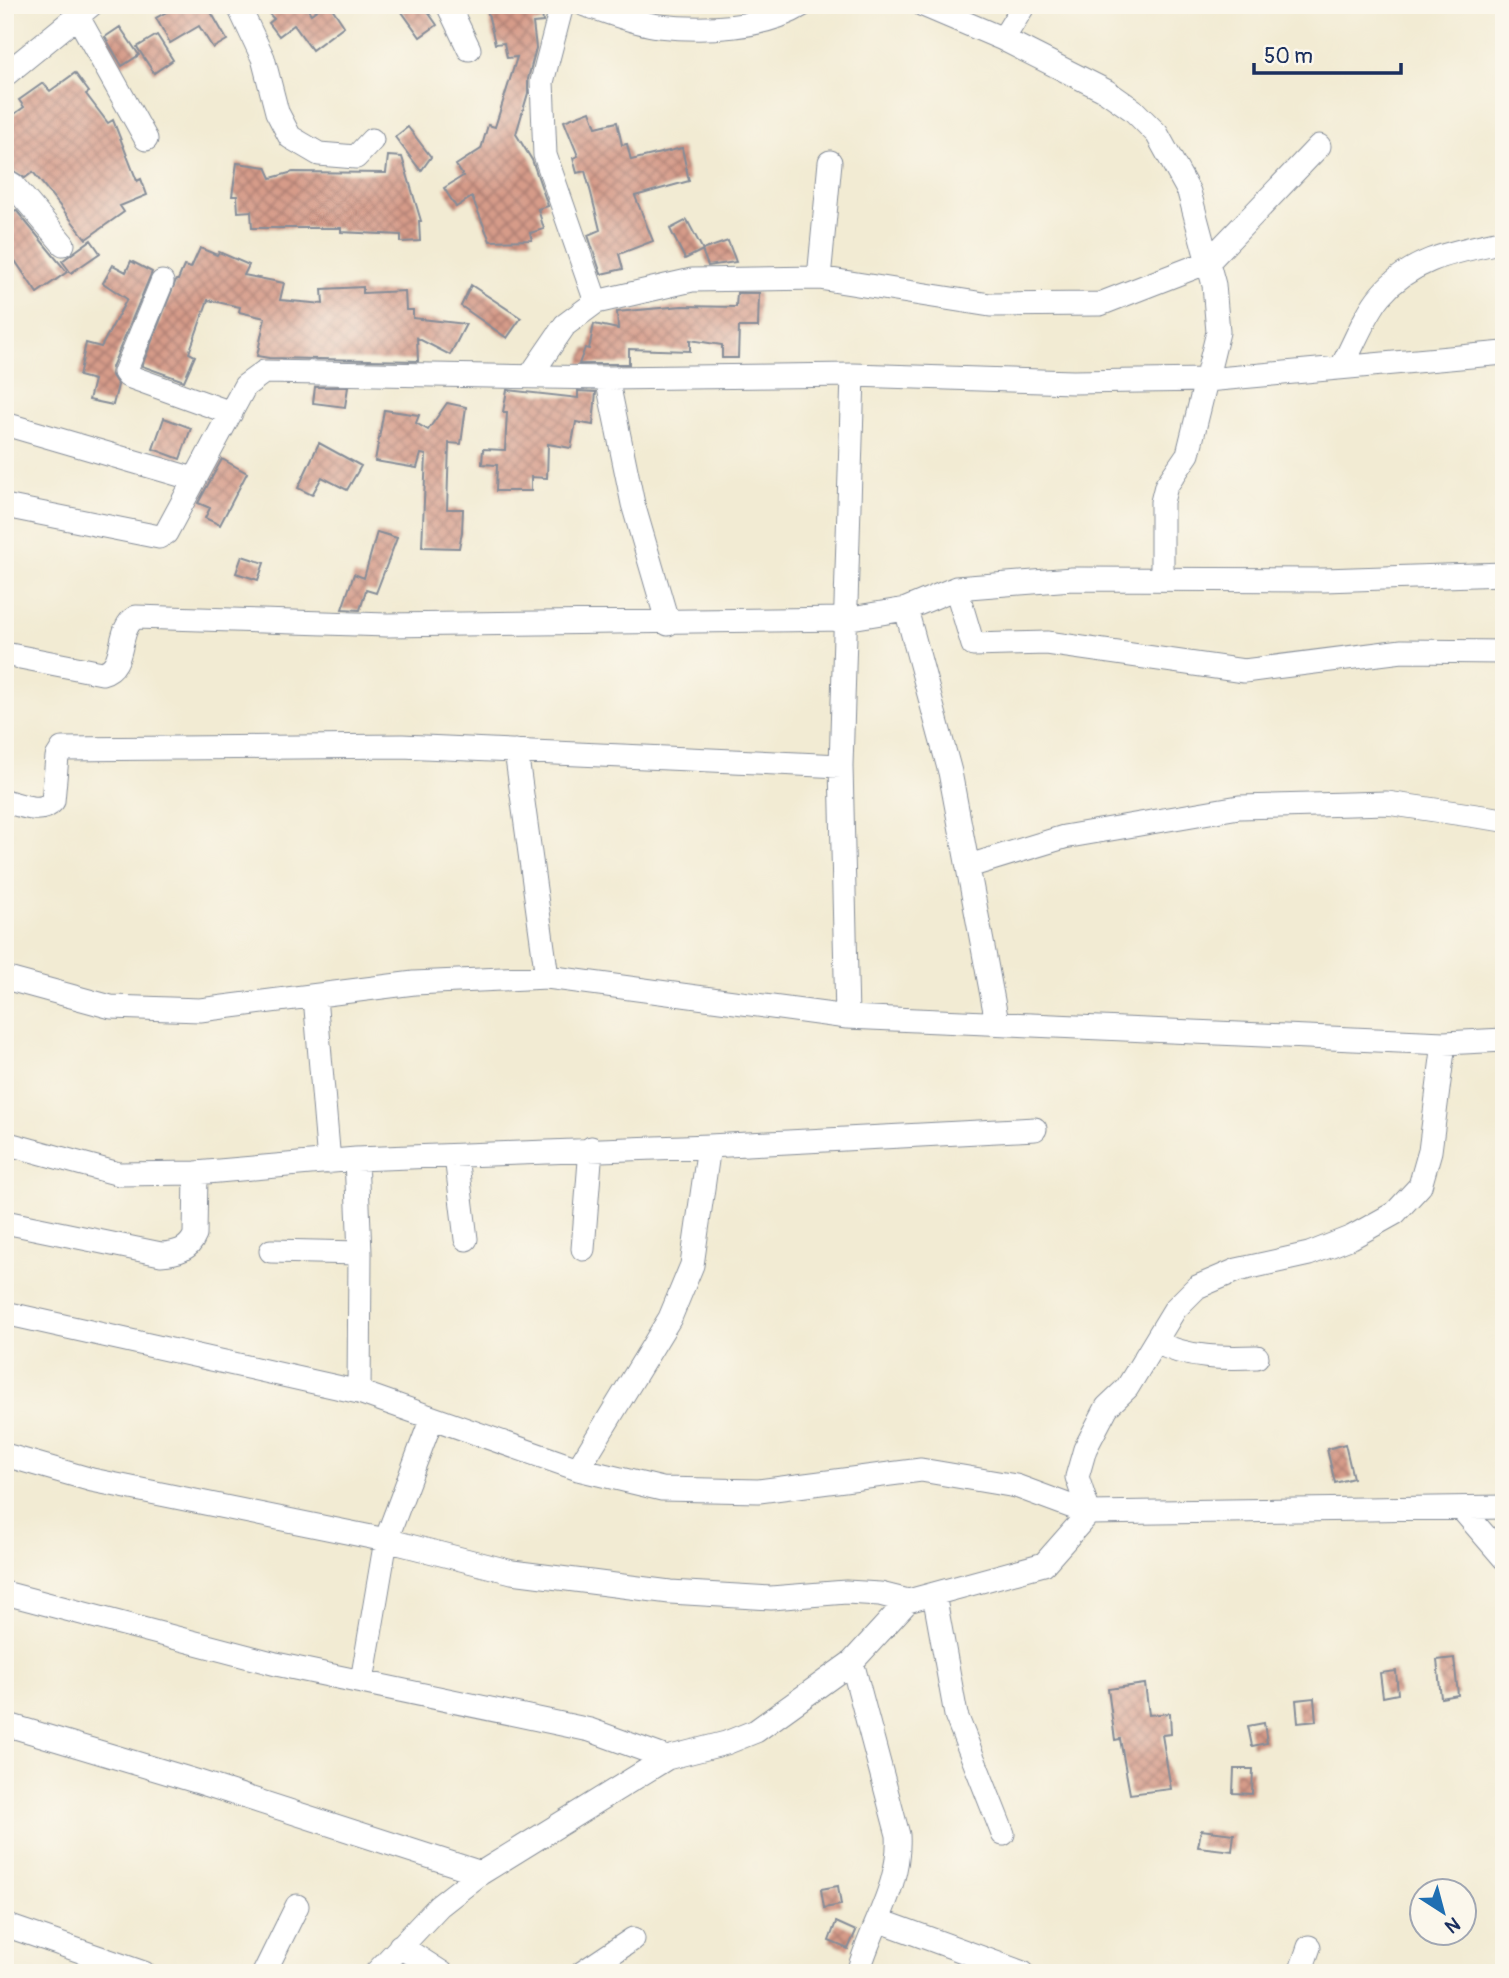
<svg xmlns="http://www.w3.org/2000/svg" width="1509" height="1978" viewBox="0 0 1509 1978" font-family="Pangolin,sans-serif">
<defs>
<pattern id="building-cross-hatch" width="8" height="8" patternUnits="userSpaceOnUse" patternTransform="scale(1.75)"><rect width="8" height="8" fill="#d69b89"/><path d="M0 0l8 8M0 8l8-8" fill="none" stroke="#ad7f73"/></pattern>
</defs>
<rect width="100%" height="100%" fill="#fbf7ec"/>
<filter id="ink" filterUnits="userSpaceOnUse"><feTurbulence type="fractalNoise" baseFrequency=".0143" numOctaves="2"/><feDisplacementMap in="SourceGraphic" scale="14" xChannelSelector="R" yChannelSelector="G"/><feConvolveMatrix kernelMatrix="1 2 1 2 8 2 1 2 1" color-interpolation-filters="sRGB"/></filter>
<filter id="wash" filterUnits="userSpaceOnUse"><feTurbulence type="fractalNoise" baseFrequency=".00686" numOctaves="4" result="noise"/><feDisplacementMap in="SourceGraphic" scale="28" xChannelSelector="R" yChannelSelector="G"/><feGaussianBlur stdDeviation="1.57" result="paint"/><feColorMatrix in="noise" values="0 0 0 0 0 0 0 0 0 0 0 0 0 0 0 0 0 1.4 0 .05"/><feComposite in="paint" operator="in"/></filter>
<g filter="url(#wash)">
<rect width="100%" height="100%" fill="#f2ebd3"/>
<g id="blocks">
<path fill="url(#building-cross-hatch)" d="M167 5H207L227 40 213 48 199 26 170 43 156 18 170 10Z
M261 5H305L311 14 324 5H330L344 26 312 50 294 25 279 36 269 23 274 19Z
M397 5H423L437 25 420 37Z
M486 5H541L543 22 533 23 536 48 528 79V93L516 134 532 160 548 206 538 209 544 229 530 233 532 240 490 241 472 197 456 207 444 188 463 176 456 165 481 149 488 125 495 127 517 57 507 58 504 43 495 44Z
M120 27 139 55 122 66 105 37Z
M157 35 173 60 154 73 137 47Z
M75 73 89 92 86 94 108 123 113 120 137 181 141 179 147 195 120 206 124 212 86 239 33 172 25 178 5 166V121L24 107 19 100 43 83 50 91Z
M590 111 596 127 617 122 622 145 627 144 631 160 682 148 689 181 635 196 653 241 619 254 623 269 601 274 588 235 600 230 591 193 585 171 577 173 573 158 578 156 564 121Z
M408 127 431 157 421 171 395 137Z
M388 156 402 157 421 221H419L420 241 401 242V235L341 232V228H252L251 211 238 212 237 196H232L237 163 266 167 271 178 293 172 386 173Z
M16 210 67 272 37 293 5 246V217Z
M687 220 703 250 685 259 670 229Z
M91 240 100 253 71 273 62 261Z
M728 241 736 262 708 266 702 250Z
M200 248 217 255 219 252 249 265 244 275 284 283 280 300 323 304 322 289 363 287V293L405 291 406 310H413V318L466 324 450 355 417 338 418 361 269 358 257 356 265 318 239 312 240 307 208 300 189 353 195 356 184 381 142 366 176 280H178L184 266 191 268Z
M131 261 152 272 112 367 111 374 118 385 113 405 89 400 94 380 79 376 86 343 101 347 127 299 103 283 113 265 126 272Z
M471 285 521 318 507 338 461 306Z
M737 293H759L758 327H739L738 358H722V345L690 340V351L629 349V364H579L585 348 589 349 594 324 618 329 617 312 682 306 736 307Z
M315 387H348L345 407 313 403Z
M507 390 578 398V391L596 392 593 425 576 422 571 448 548 444 547 478 531 477V491H496L497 465 482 464 483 449 505 450 507 412H503Z
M447 403 466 407 461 444 449 443 447 509H463L462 532 459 548 422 547 426 455 421 454 417 468 375 461 384 410 419 415 416 423 428 430Z
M164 418 191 428 180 459 153 449Z
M319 443 361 466 347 490 322 477 312 495 298 488Z
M222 459 247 473 220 525 205 518 210 508 198 503Z
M377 532 397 538 376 593 366 590 360 610 342 609 354 574 364 578Z
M242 556 264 563 258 580 236 573Z
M1345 1444 1353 1478 1335 1483 1327 1449Z
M1454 1658 1458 1695 1441 1698 1437 1660Z
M1396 1671 1398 1694 1383 1697 1380 1673Z
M1145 1684 1149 1715 1170 1713 1171 1734 1162 1735 1171 1789 1130 1794 1120 1739 1115 1740 1108 1689Z
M1314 1698 1316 1721 1298 1723 1296 1700Z
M1264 1723 1267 1743 1252 1746 1248 1726Z
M1234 1769H1253L1252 1794 1233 1793Z
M1201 1830 1234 1834 1232 1851 1198 1847Z
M838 1886 841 1905 824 1908 821 1889Z
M836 1922 856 1931 848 1949 829 1941Z"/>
</g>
</g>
<g filter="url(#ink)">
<use href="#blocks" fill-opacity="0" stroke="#868d98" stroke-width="2"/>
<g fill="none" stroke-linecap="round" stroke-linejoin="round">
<defs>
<path id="minor" d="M238 5 263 58 277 112 290 137 319 154 356 157 372 140
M448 5 469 49
M562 5 542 82 545 155 596 302
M585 5C609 12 634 23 659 26 703 31 763 29 802 5
M923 5 1003 39 1106 91 1133 110 1157 134 1189 192 1214 285 1218 332 1188 454 1166 486 1162 502V578
M78 17 146 139
M1003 39 1024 5
M5 75 91 5
M5 180 13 185 63 244
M819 278 830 162
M162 282 125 372 128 376 231 413
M1342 366C1354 344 1365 314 1381 295 1413 257 1459 251 1504 241
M530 376 565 325 596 302 692 280 819 278 990 305 1100 304 1208 262 1319 146
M607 378 633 504 668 624
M5 424 194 479
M5 506 159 537 166 533 245 386 264 372 607 378 853 375 1073 382 1207 380 1504 353
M956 588 973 645 1047 643 1244 671 1402 651 1504 652
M906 609 950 772 997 1022
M5 654 102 673C128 667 115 629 136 617L387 625 845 619 906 609 956 588 1072 579 1324 580 1504 574
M516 751 547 977
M5 801C20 805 42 815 53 801L57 757 62 749 402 746 841 766
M969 866 1064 837 1239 807 1387 803 1504 820
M5 978 111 1007 200 1010 414 983 547 977 847 1017 1444 1043 1504 1040
M315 997 329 1162
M847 1017 841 766 853 375
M1444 1043 1430 1151 1420 1186 1395 1213 1352 1237 1309 1254 1237 1270 1197 1287 1175 1309 1127 1388 1107 1407 1085 1449 1077 1477 1089 1513 1504 1507
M5 1143 119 1174 196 1173 356 1159 709 1146 1035 1129
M456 1156 466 1239
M356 1159 360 1253 359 1392
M5 1222 161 1254C177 1253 189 1250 195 1235L196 1173
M583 1249 591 1148
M271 1251 360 1253
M5 1313 359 1392 578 1469 662 1489 759 1491 921 1470 1016 1486 1089 1513 1044 1564 908 1601 880 1594 846 1592 771 1598 670 1592 512 1572 386 1540 92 1480 5 1455
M1157 1342C1186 1359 1225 1358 1257 1357
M578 1469 670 1318 692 1265 709 1146
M1461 1508 1504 1558
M5 1593 276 1664 590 1730 667 1758
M934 1594 956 1715 1003 1834
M852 1662 898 1835C901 1885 871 1926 858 1973
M362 1681 386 1540 432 1418
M5 1724 199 1782 481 1873
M878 1920 1023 1973
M5 1925 144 1973
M400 1946 442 1973
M264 1973 297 1906
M376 1973 439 1906 481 1873 667 1758 726 1743 756 1731 852 1662 908 1601
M582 1973 633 1939
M1300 1973 1309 1947"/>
</defs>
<use href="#minor" stroke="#868d98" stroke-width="25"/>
<use href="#minor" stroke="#fff" stroke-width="23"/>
</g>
</g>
<rect width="1509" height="1978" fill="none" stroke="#fbf7ec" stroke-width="28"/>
<g transform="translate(1443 1912) rotate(144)"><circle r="33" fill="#fbf7ec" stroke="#a1a7b3" stroke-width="2"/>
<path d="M0-5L12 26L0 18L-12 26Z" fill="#1f6fb2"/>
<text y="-10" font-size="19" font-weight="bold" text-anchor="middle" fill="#1b2f5e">N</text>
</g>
<path d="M1254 63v10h147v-10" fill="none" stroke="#1b2f5e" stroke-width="3.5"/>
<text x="1264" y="63" font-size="21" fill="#1b2f5e" stroke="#fbf7ec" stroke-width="5" paint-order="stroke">50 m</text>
</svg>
